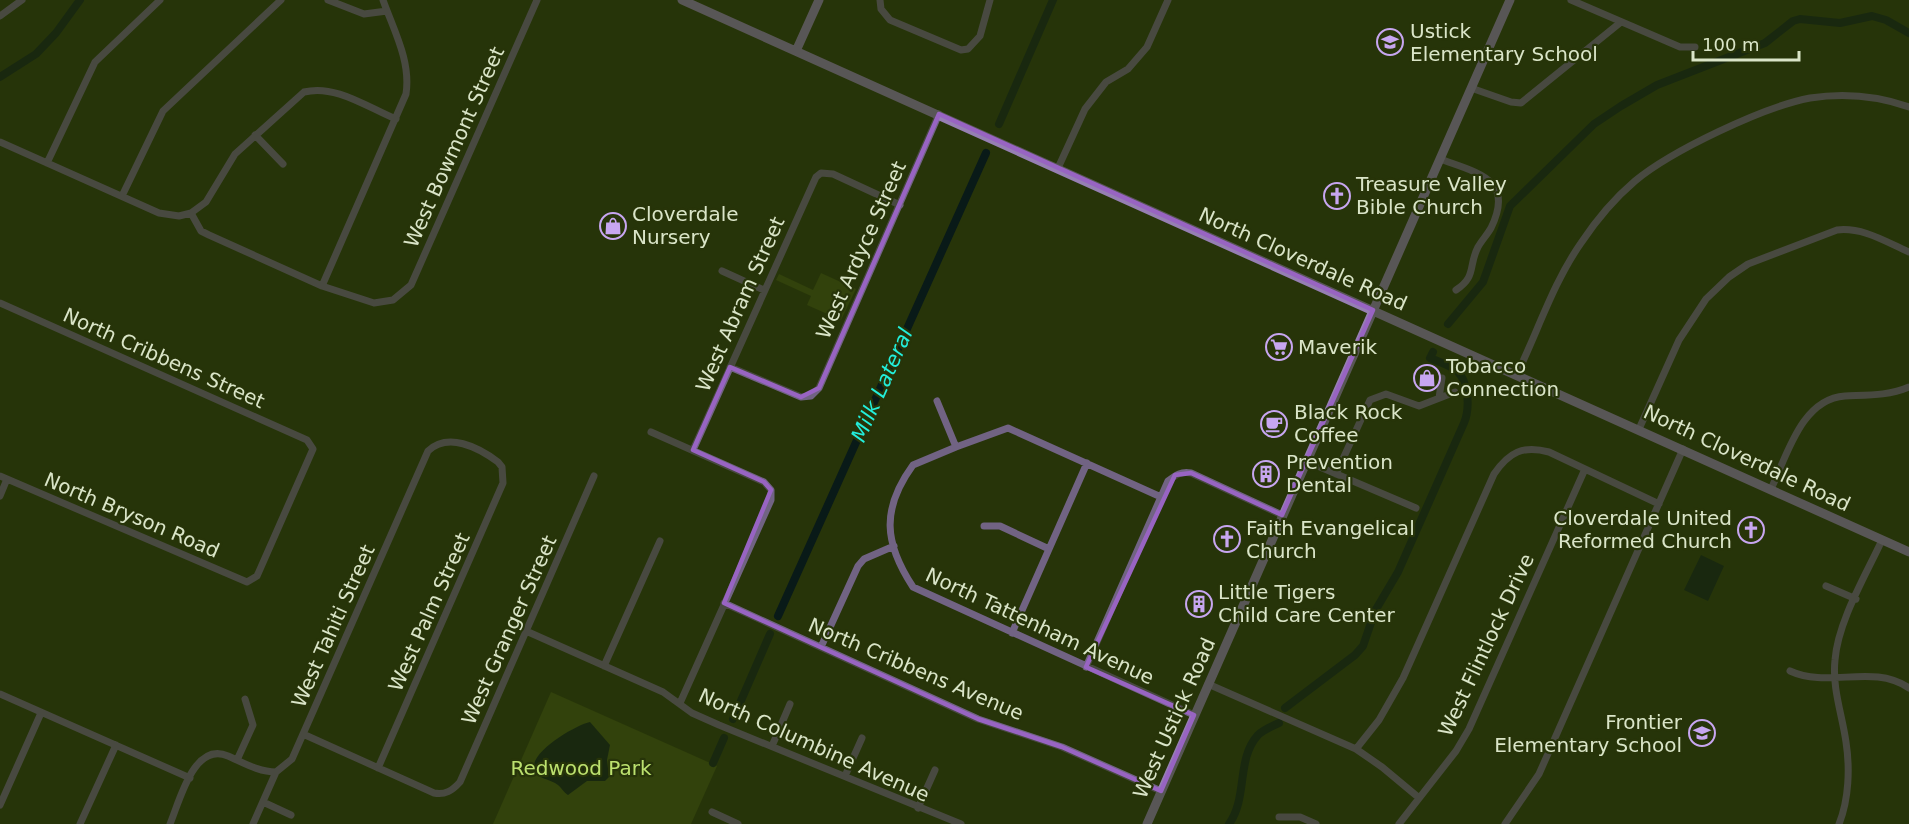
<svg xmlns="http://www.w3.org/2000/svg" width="1909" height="824" viewBox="0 0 1909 824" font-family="'DejaVu Sans',sans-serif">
<rect width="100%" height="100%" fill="#273409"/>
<path fill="#405210" d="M821 273 856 289 841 320 807 305 811 296 776 280 779 274 813 290Z
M551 692 717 766 691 824H493Z"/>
<path fill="#091a18" d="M1701 555 1724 566 1708 601 1684 590Z
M590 722 610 745 607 760 609 777 605 781H587L568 795C563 792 562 788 558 785 551 779 537 779 534 770 529 752 576 725 590 722Z"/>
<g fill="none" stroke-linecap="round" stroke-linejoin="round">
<path stroke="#091a18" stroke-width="8" d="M0 77 36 54 56 33 80 0
M999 124 1053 0
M1448 324 1483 282 1510 206 1594 124 1621 106 1657 85 1765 43 1793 21 1800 19 1840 23 1872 16 1886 20 1909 33
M778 616 986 153
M1285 708 1355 655 1363 646 1375 611 1398 572 1464 423C1470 409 1469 382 1457 371 1450 365 1439 362 1430 358L1433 352
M733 719 770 634
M713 763 724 738
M1229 824C1248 798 1236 759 1258 735 1263 730 1272 726 1279 723"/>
<path stroke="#716383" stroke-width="7" d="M328 0 364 14 387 11
M880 0 881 9 890 20 961 50 968 49 980 36 990 0
M1571 0 1680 47H1695
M0 16 22 0
M1471 88 1511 102 1521 103 1621 22
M255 135 283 164
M0 142 159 213 179 216 191 213 201 231 209 235 322 286 374 303 393 300 411 285 537 0
M1440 159C1478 173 1515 179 1491 228 1487 235 1482 240 1478 247 1468 266 1477 276 1456 290
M47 163 95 62 160 0
M1058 168 1085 109 1106 82 1128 69 1147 47 1168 0
M122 196 163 111 281 0
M191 213 206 202 235 154 304 92C335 84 367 107 396 119
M722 271 764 290
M322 286 406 94C411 61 394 31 383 0
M0 303 307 440 313 449 257 576 247 582 0 476
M730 367 801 397 811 396 819 388 939 114
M1517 374C1538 331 1553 283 1581 243 1595 222 1615 198 1635 181 1671 151 1763 107 1810 98 1843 93 1878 96 1909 107
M1439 398 1442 378
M937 401 956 447 1008 428 1161 497
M1639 429 1679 340 1706 299 1729 277 1748 264 1837 230C1863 227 1886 242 1909 252
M651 432 764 482 771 490V500L680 703
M956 447 913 465C881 509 884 543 913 587L1194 715
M693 450 816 177 821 173 833 174 900 205
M1306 461 1416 508
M1336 474 1370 400 1386 394 1419 406 1455 392
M1771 489C1787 456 1801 399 1845 396 1866 395 1889 396 1909 387
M0 496 7 479
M984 526H1000L1049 549
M1826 586 1856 599
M724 603 978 719 1062 747 1161 791
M526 631 663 692 692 713 719 725 961 824
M1012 633 1087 463
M821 647 858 566 864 559 894 546
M604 666 660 541
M1086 667 1168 481C1176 475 1181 471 1191 473L1282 515
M1790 671C1829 689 1872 663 1909 688
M1208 684 1356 749 1382 767 1418 797
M0 694 190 778
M303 734 434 793C445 795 452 791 460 782L594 476
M772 746 790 704
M1356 749 1379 720 1403 678 1494 474C1509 452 1523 445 1549 452L1659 504
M237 760 253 725 245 699
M845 776 862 738
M263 802 291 815
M0 805 41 713
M918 808 935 770
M712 812 738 824
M1279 817H1300L1316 824
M80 824 116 745
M170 824C180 800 194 741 228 756 244 763 259 772 276 772
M253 824 276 772 292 759 428 451C448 432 478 447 498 462L502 467 503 483 378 768
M1399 824 1456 751 1469 729 1585 469
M1505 824 1539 774 1683 449
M1839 824C1849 799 1850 768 1846 742 1842 714 1832 688 1835 660 1838 621 1866 575 1882 540"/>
<path stroke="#967fb3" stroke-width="9" d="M682 0 1909 552
M796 51 819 0
M1147 824 1510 0"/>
</g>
<path d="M0 0H1909V824H0ZM939 114 1373 310 1282 515 1191 473 1175 475 1086 667 1194 715 1161 791 1062 747 978 719 724 603 771 490 764 482 693 450 730 367 801 397 819 388Z" fill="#273409" fill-opacity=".55" fill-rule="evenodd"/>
<path fill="none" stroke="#9864c2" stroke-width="4.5" stroke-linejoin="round" d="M939 114 1373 310 1282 515 1191 473 1175 475 1086 667 1194 715 1161 791 1062 747 978 719 724 603 771 490 764 482 693 450 730 367 801 397 819 388Z"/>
<defs>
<symbol id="school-ring" viewBox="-11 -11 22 22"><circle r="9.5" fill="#273409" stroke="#c7a6f0" stroke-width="1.5"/><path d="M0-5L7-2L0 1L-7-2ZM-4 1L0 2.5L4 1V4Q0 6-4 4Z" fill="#c7a6f0"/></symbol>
<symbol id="church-ring" viewBox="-11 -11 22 22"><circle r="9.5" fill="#273409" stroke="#c7a6f0" stroke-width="1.5"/><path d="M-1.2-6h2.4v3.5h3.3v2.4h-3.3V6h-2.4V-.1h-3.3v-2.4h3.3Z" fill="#c7a6f0"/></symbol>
<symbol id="shop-ring" viewBox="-11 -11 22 22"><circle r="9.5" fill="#273409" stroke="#c7a6f0" stroke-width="1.5"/><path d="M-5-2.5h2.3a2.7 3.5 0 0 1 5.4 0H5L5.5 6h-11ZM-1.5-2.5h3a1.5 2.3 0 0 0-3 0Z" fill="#c7a6f0"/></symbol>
<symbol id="supermarket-ring" viewBox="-11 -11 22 22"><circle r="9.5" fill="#273409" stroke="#c7a6f0" stroke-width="1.5"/><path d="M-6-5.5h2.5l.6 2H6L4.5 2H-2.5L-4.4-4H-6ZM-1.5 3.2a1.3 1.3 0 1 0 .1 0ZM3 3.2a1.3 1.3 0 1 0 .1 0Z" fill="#c7a6f0"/></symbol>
<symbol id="cafe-ring" viewBox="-11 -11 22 22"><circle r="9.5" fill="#273409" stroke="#c7a6f0" stroke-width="1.5"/><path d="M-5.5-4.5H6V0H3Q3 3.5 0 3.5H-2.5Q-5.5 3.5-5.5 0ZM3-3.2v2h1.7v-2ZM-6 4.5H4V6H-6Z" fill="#c7a6f0"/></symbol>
<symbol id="building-ring" viewBox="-11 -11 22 22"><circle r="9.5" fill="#273409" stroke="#c7a6f0" stroke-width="1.5"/><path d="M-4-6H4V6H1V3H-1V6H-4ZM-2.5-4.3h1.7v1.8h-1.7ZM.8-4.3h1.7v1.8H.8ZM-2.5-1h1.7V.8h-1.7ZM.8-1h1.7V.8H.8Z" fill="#c7a6f0"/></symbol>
</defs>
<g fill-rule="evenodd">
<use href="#school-ring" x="1375" y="27" width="30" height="30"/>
<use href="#church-ring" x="1322" y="181" width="30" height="30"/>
<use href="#shop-ring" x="598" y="211" width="30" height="30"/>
<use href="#supermarket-ring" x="1264" y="332" width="30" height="30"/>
<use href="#shop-ring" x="1412" y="363" width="30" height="30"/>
<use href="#cafe-ring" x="1259" y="409" width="30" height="30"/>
<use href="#building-ring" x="1251" y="459" width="30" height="30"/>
<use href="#church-ring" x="1736" y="515" width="30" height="30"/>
<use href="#church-ring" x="1212" y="524" width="30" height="30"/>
<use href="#building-ring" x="1184" y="589" width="30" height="30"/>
<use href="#school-ring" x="1687" y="718" width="30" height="30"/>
</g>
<g text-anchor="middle" stroke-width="4.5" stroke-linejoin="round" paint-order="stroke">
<g font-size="20" fill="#dae5c8" stroke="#273409" text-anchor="start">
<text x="1410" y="38">Ustick<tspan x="1410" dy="23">Elementary School</tspan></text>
<text x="1356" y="191">Treasure Valley<tspan x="1356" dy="23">Bible Church</tspan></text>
<text x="632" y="221">Cloverdale<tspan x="632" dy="23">Nursery</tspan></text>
<text x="1298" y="354">Maverik</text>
<text x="1446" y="373">Tobacco<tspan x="1446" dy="23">Connection</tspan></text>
<text x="1294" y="419">Black Rock<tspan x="1294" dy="23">Coffee</tspan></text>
<text x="1286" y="469">Prevention<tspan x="1286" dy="23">Dental</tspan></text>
<text x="1732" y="525" text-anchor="end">Cloverdale United<tspan x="1732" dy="23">Reformed Church</tspan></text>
<text x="1246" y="535">Faith Evangelical<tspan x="1246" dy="23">Church</tspan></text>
<text x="1218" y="599">Little Tigers<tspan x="1218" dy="23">Child Care Center</tspan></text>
<text x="1682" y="729" text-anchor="end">Frontier<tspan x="1682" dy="23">Elementary School</tspan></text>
</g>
<g font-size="20" fill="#dae5c8" stroke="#273409">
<text transform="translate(454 147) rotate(-66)" y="7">West Bowmont Street</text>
<text transform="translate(861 250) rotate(-66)" y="7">West Ardyce Street</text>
<text transform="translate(1303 259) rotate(24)" y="7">North Cloverdale Road</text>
<text transform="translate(740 304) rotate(-66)" y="7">West Abram Street</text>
<text transform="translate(164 358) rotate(24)" y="7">North Cribbens Street</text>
<text transform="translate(1747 458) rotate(25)" y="7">North Cloverdale Road</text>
<text transform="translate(132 515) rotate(23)" y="7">North Bryson Road</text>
<text transform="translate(429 612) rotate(-66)" y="7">West Palm Street</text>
<text transform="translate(333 626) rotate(-66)" y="7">West Tahiti Street</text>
<text transform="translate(1040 626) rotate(25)" y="7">North Tattenham Avenue</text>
<text transform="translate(509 630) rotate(-66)" y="7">West Granger Street</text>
<text transform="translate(1486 645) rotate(-65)" y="7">West Flintlock Drive</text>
<text transform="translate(916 669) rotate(23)" y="7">North Cribbens Avenue</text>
<text transform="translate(1174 718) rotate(-66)" y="7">West Ustick Road</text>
<text transform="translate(814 745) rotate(24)" y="7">North Columbine Avenue</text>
</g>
<g font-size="20" fill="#bce16f" stroke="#273409">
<text x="581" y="775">Redwood Park</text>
</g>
<g font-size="21" font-style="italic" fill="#23efdc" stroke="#273409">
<text transform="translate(882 385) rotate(-66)" y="7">Milk Lateral</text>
</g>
</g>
<path d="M1693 51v9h106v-9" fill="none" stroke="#dae5c8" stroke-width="3"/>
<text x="1702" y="51" font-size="18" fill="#dae5c8" stroke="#273409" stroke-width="4.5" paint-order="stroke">100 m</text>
</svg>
